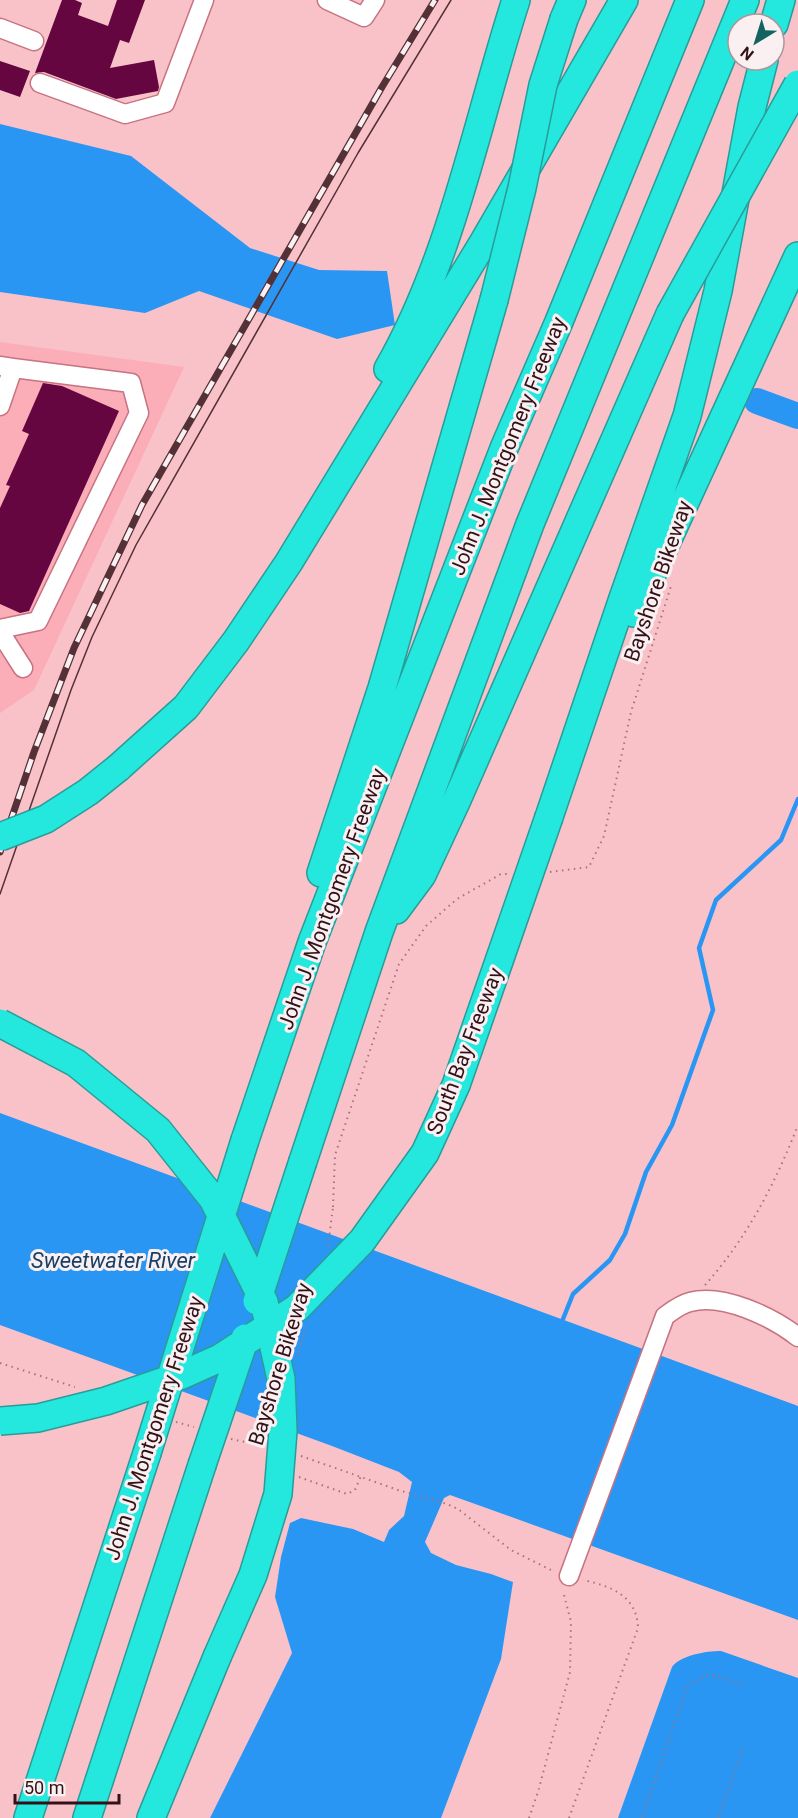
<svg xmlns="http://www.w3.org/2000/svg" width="798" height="1818" viewBox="0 0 798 1818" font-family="Roboto,sans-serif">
<rect width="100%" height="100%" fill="#f9c2c9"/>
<path fill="#fbadb8" d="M0 342 184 367 34 690 0 713Z"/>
<path fill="#2a96f4" d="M0 124 131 156 250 248 319 270 387 271 395 325 337 339 199 291 145 313 0 292Z
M0 1113 798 1406V1620L450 1495 444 1498 425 1542 431 1553 456 1565 491 1574 513 1582 501 1659 441 1818H210L292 1653 275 1597 281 1557 290 1523 301 1518 353 1529 384 1542 389 1530 404 1516 412 1482 399 1472 332 1446 0 1325Z
M721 1651 798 1678V1818H618L672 1667C681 1655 706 1651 721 1651Z"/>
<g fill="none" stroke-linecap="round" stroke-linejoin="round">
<path stroke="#2a96f4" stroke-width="4.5" d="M563 1319 573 1294 610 1260 625 1234 646 1172 672 1125 713 1010 699 948 716 900 781 840 798 799"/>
<path stroke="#2a96f4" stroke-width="26" d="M757 401 798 416"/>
</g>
<path fill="#650641" d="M62 0H75L82 3 78 15 108 26 117 0H145L129 43 120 40 110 68 154 60 159 87 158 91 116 99 44 72 35 73Z
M0 61 30 71 20 97 0 90Z
M43 383 62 386 119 411 29 611 20 613 0 604V508L10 486 6 485 29 434 22 431Z"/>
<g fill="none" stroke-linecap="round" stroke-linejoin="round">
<defs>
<path id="minor" d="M327 0 364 17 375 0
M0 28 34 41
M40 83 125 114 165 103 204 0
M0 366 13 368 0 406
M0 629 38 621 139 413 131 383 13 368
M0 632 23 668
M569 1576 665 1316C672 1311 681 1304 690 1302 723 1293 772 1317 798 1337"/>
<path id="highway" d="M564 19 572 0
M774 24 781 0
M388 369C453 255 476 124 516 0
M634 613 798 256
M118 768 186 707 236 641 289 562 483 243 624 0
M549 817 622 601 687 416 718 291 752 107 764 60
M321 873 382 688 494 300
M396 910 422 875 456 802 670 314
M245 1140 312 942 505 446 558 324 690 0
M303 1161 379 932 530 524 745 0
M28 1818 147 1453
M87 1818 202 1465
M151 1818 217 1657"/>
</defs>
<use href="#minor" stroke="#c77381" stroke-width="21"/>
<use href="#highway" stroke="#299c99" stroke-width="30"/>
<path stroke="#a2757b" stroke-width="2" stroke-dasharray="1.5 4.5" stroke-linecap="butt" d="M550 872 589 867 604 836 631 712 672 583
M333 1207 335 1155 399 964 426 926 457 899 501 874H508
M705 1285C747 1238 775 1184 798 1125
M0 1363 75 1387
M176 1422 194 1427
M231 1439 260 1445
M301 1456 398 1490 447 1504 458 1509 511 1550 555 1572
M299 1477 347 1494 355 1490 361 1476
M529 1818 538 1792 570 1672 571 1622 563 1591
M569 1818 638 1628C637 1595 610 1586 583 1580
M642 1818 688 1685 710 1674 744 1685
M718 1818 743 1748"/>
<use href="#minor" stroke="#fff" stroke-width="18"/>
<use href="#highway" stroke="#24e7de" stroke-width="27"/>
<path stroke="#543137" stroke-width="1.5" d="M0 894 71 690 92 637 136 545 358 153 451 0"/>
<defs>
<path id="rail" d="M0 852 34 752 74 648 142 505 382 87 435 0"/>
</defs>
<use href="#rail" stroke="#543137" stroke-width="7"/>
<use href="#rail" stroke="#faf0f1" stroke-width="4.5" stroke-dasharray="14" stroke-linecap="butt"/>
<defs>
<path id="highway-bridge" d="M494 300 522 188 543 85 564 19
M670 314 798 84
M0 837 46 819 88 792 118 768
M0 1023 76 1063 158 1130 213 1199 264 1302 281 1379 283 1431 278 1494 253 1575 217 1657
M257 1301 303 1161
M0 1421 38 1418 106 1401 182 1375 220 1358 297 1308 362 1241 425 1153 456 1085 549 817
M147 1453 245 1140
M202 1465 245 1338"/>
</defs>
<use href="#highway-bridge" stroke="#299c99" stroke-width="30" stroke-linecap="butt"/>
<path stroke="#a2757b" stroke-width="2" stroke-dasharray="1.5 4.5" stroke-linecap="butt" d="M328 1246 333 1207
M297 1356 306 1327"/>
<use href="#highway-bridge" stroke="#24e7de" stroke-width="27"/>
</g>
<g text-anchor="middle" stroke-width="6" stroke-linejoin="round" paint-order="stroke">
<g font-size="21" fill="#321218" stroke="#faf0f1">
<text transform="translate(508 446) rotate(-68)" y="7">John J. Montgomery Freeway</text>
<text transform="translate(658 581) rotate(-71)" y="7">Bayshore Bikeway</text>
<text transform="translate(332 899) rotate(-70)" y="7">John J. Montgomery Freeway</text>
<text transform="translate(465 1051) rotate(-69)" y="7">South Bay Freeway</text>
<text transform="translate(280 1364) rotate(-73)" y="7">Bayshore Bikeway</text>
<text transform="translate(154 1428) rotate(-72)" y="7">John J. Montgomery Freeway</text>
</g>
<g font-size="22" font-style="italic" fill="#184066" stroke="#faf0f1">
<text x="113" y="1268">Sweetwater River</text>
</g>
</g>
<g transform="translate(756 42) rotate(218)"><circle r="28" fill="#faf0f1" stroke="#aa979a" stroke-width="1.5"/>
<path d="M0-4.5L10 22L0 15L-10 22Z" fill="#14635f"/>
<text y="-9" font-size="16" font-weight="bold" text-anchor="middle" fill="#321218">N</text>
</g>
<path d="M15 1794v9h104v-9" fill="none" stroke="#321218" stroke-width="3"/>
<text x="24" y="1794" font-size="18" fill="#321218" stroke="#faf0f1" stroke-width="4.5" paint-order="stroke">50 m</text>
</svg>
